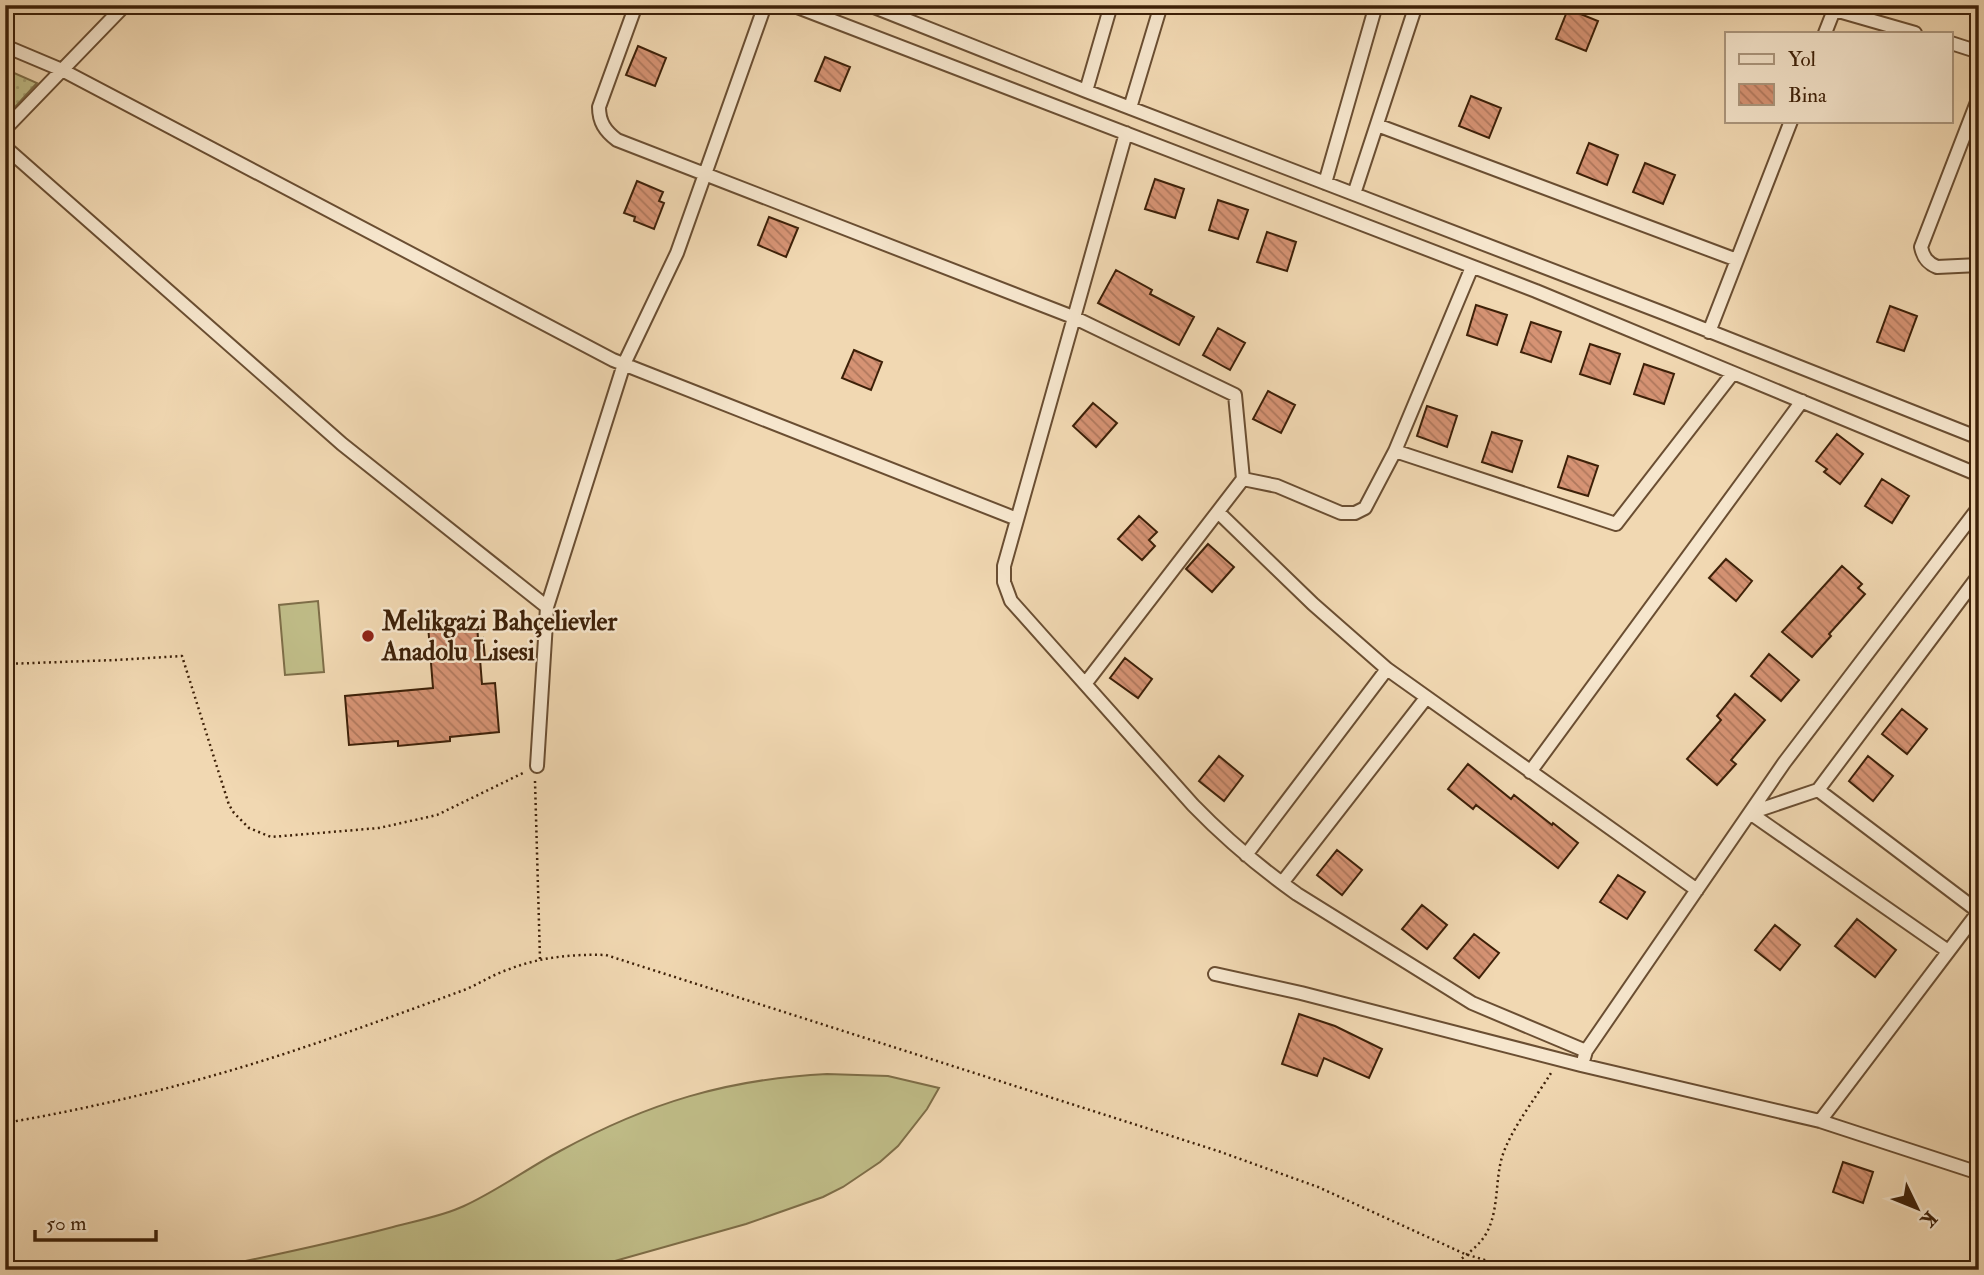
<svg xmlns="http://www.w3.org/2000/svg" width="1984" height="1275" viewBox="0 0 1984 1275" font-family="'IM FELL Double Pica',serif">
<defs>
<pattern id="park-dots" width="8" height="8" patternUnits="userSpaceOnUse" patternTransform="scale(1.75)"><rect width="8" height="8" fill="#c0bd88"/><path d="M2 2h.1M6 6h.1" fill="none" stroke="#a6a274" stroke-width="1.8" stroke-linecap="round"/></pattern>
<pattern id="building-back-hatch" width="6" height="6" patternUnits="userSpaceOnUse" patternTransform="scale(1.75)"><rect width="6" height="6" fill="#d69374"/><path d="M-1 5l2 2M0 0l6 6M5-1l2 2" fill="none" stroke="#af785d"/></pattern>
</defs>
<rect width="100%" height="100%" fill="#f1d8b2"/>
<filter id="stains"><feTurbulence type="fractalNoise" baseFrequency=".00286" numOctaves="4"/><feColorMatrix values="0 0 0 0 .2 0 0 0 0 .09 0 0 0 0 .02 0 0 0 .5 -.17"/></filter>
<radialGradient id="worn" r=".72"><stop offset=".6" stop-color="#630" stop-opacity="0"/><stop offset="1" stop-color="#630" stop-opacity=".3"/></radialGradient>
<path fill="#c0bd88" stroke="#7e6e48" stroke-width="2" d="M318 601 324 672 285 675 279 605Z
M827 1074 888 1076 939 1088 927 1109 898 1146 880 1162 843 1187 823 1197 746 1224 583 1270H202C266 1257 329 1244 393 1227 415 1221 443 1216 464 1206 497 1191 528 1168 560 1151 648 1103 727 1079 827 1074Z"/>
<path fill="url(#park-dots)" stroke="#7e6e48" stroke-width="2" d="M5 69 37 83 5 118Z"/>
<path fill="url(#building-back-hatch)" stroke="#3d2008" stroke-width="2" d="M1568 9 1598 21 1586 51 1556 39Z
M638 46 666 58 655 86 626 75Z
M825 57 850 67 840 91 815 81Z
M1471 96 1501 108 1489 138 1459 126Z
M1589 143 1618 155 1607 185 1577 173Z
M1645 163 1675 175 1663 204 1633 192Z
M1155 179 1184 189 1175 218 1145 209Z
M637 181 663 192 659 201 664 203 654 229 634 221 635 217 624 213Z
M1218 200 1248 210 1238 239 1209 230Z
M769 217 798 228 786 257 758 245Z
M1267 232 1296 242 1287 271 1257 262Z
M1116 270 1152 290 1150 294 1194 317 1179 345 1098 303Z
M1476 305 1507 315 1497 345 1467 335Z
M1890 306 1917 316 1904 351 1877 342Z
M1531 322 1561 332 1551 362 1521 352Z
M1218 328 1245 343 1230 370 1203 355Z
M1590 344 1620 354 1610 384 1580 374Z
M854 350 882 362 871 390 842 378Z
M1644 364 1674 374 1664 404 1634 394Z
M1268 391 1295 405 1281 433 1253 419Z
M1093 403 1117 423 1096 447 1073 426Z
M1427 406 1457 416 1447 447 1417 436Z
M1492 432 1522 441 1512 472 1482 462Z
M1837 434 1863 454 1840 484 1824 472 1827 469 1816 461Z
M1568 456 1598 466 1588 496 1558 487Z
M1882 479 1909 496 1892 523 1865 506Z
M1139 516 1157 532 1149 540 1155 546 1142 560 1118 539Z
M1208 544 1234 567 1212 592 1186 569Z
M1726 559 1752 581 1736 601 1709 578Z
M1842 566 1862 584 1858 588 1865 594 1829 634 1831 636 1812 657 1782 632Z
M477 620 478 639 483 638 485 658 480 659 482 684 495 683 499 732 450 737V741L398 746V741L349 745 345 696 433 688 428 625Z
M1769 654 1799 680 1781 701 1751 676Z
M1125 658 1152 679 1138 698 1110 678Z
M1735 694 1765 720 1731 760 1736 764 1717 785 1687 759 1721 720 1717 716Z
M1902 709 1927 729 1907 754 1882 734Z
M1219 756 1243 776 1224 801 1199 781Z
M1868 756 1893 776 1873 801 1849 781Z
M1468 764 1511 799 1514 795 1552 825 1553 823 1578 843 1558 868 1476 805 1473 809 1448 789Z
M1337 850 1362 870 1342 895 1317 875Z
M1618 875 1645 892 1627 919 1600 902Z
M1422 905 1447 925 1427 949 1402 929Z
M1857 919 1896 950 1875 977 1835 946Z
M1775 925 1800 945 1780 970 1755 950Z
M1474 934 1499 953 1479 978 1454 958Z
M1299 1014 1335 1026 1382 1049 1369 1078 1324 1058 1317 1076 1282 1064Z
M1843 1162 1873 1172 1863 1203 1833 1192Z"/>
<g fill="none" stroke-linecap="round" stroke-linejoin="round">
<defs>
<path id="street" d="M636 5 599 107C599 122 605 131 617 140L1073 317 1235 395 1243 479 1085 684
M792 5 1536 291 1979 475
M869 5 1086 91 1666 314 1979 438
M1835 10 1915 33
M1825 33 1836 5
M1951 43 1979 52
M5 46 62 70 613 360 1017 519
M1086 91 1111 5
M1979 97 1921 247C1923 257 1927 263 1937 267L1979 265
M1130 108 1161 5
M1377 125 1737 260
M5 129 125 5
M1126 133 1004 566V582L1011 601 1193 805C1225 838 1259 867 1297 894L1472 1003 1586 1051
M5 147 342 444 547 607
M1325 183 1376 5
M1354 194 1416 5
M1709 332 1791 121
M1395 451 1616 524 1733 373
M1243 479 1277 486 1341 513H1355L1365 508 1395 451 1472 267
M1218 512 1313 604 1387 669 1697 890
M537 766 547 607 624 364 677 253 765 5
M1530 772 1802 401
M1818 790 1979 912
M1750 813 1818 790 1979 575
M1750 813 1948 951
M1246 855 1387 669
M1282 883 1426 698
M1215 974 1301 993 1581 1065 1820 1121 1979 1173
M1584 1058 1586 1051 1784 763 1979 507
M1820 1121 1979 911"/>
</defs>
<use href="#street" stroke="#6a4e32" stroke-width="16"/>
<path stroke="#3d2008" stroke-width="2.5" stroke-dasharray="2 3.5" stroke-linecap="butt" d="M5 664 116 660 182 656 229 805 234 813 249 828 271 837 379 828 437 815 525 772
M535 781 540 959
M5 1123C117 1104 226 1075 334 1037 377 1022 421 1006 464 990 479 984 492 975 507 970 539 957 572 954 606 955L1218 1151 1318 1187 1465 1254 1518 1270
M1450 1270C1462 1256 1479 1248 1487 1232 1499 1209 1495 1181 1502 1157 1511 1129 1535 1099 1551 1073"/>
<use href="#street" stroke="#f6e6cd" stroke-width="12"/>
</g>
<circle fill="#8f2418" stroke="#f6e6cd" stroke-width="2.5" cx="368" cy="636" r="7"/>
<g text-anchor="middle" stroke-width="5" stroke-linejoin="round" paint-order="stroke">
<g font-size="26" font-weight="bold" fill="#3d2008" stroke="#f6e6cd" text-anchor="start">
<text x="382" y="630">Melikgazi Bahçelievler<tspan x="382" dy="30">Anadolu Lisesi</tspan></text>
</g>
</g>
<rect width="1984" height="1275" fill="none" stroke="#f1d8b2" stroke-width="28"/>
<rect x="7" y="7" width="1970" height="1261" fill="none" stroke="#3d2008" stroke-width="3.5"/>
<rect x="14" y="14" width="1956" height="1247" fill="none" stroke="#3d2008" stroke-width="2"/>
<rect x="1725" y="32" width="228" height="91" fill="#f6e6cd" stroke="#ac977e" stroke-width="2"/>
<rect x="1739" y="54" width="35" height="10" fill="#f6e6cd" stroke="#ac977e" stroke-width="2"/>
<text x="1788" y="66" font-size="21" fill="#3d2008">Yol</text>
<rect x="1739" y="84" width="35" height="21" fill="url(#building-back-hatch)" stroke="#ac977e" stroke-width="2"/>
<text x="1788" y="102" font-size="21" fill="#3d2008">Bina</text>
<g transform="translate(1917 1208) rotate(133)" stroke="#f6e6cd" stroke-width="5" paint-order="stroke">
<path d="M0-5L12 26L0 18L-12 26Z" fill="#3d2008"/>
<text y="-10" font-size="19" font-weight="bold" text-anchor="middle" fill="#3d2008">K</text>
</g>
<path d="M35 1230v10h121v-10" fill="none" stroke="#3d2008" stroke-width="3.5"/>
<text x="46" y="1230" font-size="21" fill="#3d2008" stroke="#f6e6cd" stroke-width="5" paint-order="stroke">50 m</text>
<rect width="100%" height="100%" filter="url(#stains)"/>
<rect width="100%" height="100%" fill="url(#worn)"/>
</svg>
